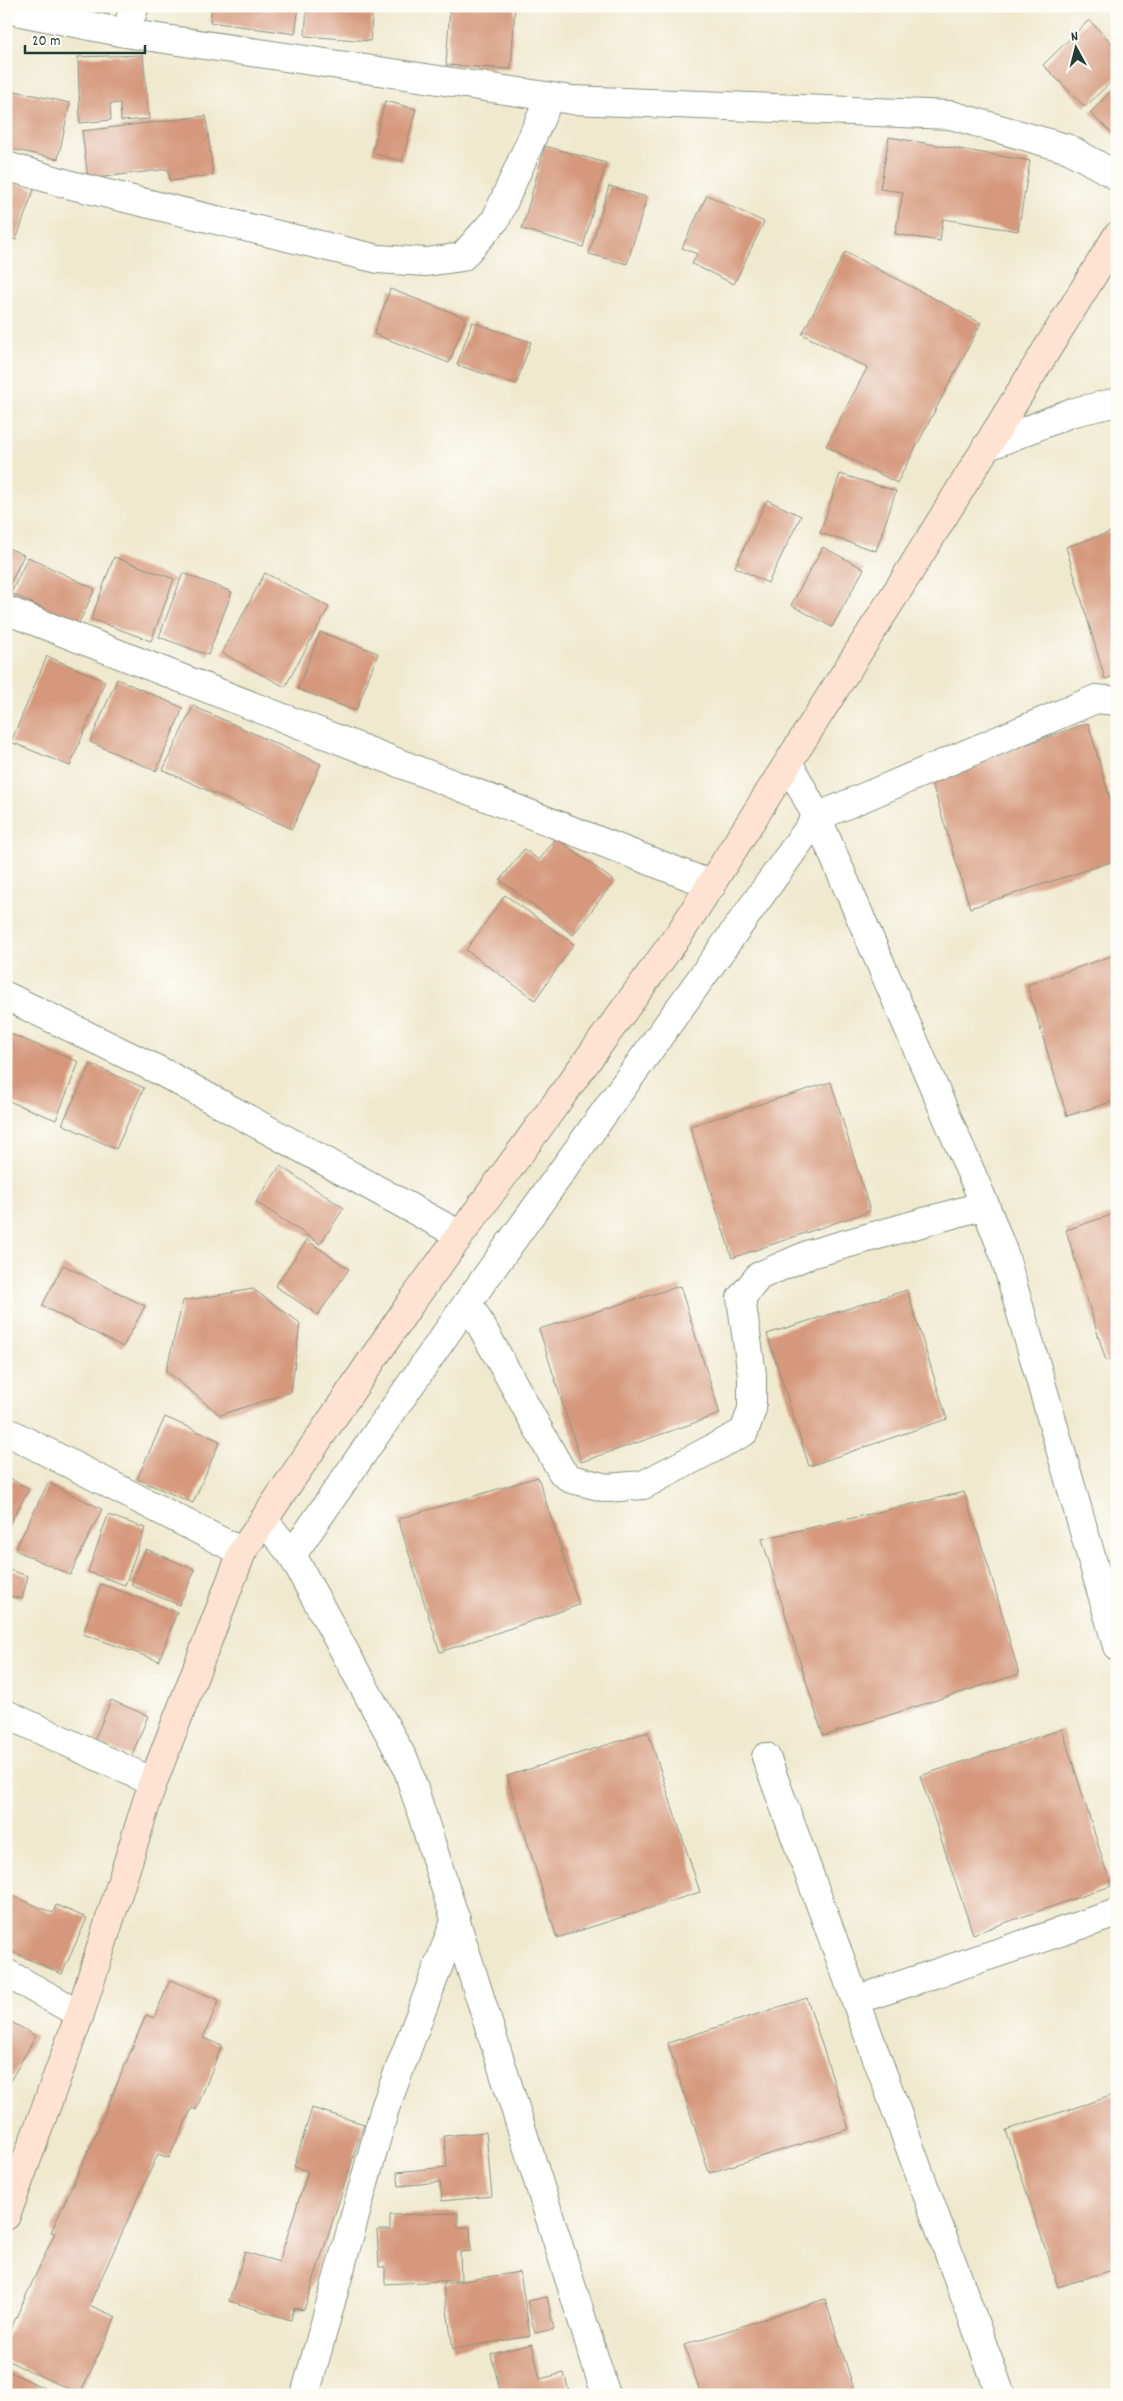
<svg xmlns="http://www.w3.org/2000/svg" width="1123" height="2401" viewBox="0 0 1123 2401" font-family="Dekko,sans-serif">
<rect width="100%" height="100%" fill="#fdfcf7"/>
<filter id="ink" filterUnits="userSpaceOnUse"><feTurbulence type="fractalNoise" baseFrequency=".02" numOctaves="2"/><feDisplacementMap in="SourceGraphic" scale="10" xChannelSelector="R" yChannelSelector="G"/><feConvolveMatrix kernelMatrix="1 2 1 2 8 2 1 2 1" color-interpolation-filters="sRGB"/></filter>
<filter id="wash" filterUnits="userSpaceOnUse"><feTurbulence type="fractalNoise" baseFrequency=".0096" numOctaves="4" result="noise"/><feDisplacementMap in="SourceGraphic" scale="20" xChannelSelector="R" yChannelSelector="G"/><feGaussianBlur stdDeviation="1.12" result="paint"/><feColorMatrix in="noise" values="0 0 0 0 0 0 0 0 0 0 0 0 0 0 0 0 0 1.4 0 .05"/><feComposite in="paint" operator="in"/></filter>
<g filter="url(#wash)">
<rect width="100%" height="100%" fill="#efe9ce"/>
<g id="blocks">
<path fill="#d5987c" d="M86 6H112L108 15Z
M212 6H299L295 34 210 22Z
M307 6H373L370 41 305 36Z
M450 6H515L511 69 446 65Z
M1089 20 1117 48V76L1085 107 1043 65Z
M143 55 149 119 121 121 120 103 110 104 111 120 80 123 78 57Z
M1117 85V138L1090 113Z
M6 89 70 103 58 159 6 148Z
M385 101 416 109 402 161 372 153Z
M206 116 213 175 170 181 168 169 88 179 82 131Z
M889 137 1030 161 1018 231 943 219 940 241 895 234 903 192 880 189Z
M545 146 606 163 583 247 522 229Z
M6 180 34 189 16 240 6 237Z
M609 186 647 197 627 264 589 254Z
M707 195 764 222 734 284 692 264 697 254 682 248Z
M845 252 981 323 897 483 826 446 867 368 802 334Z
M390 289 466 318 449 363 374 334Z
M472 322 531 342 516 384 457 365Z
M840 474 896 491 876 551 820 533Z
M767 500 801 516 768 583 735 567Z
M1117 530V675L1105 679 1066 547Z
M6 547 24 555 6 592Z
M823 547 864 569 832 627 791 605Z
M28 557 95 589 78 625 11 593Z
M114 557 174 579 151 641 91 619Z
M183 573 232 592 208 655 159 637Z
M265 573 329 607 285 687 222 653Z
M320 632 378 653 356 711 298 689Z
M47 656 105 681 70 766 11 742Z
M117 679 183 708 156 771 90 742Z
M193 706 321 764 292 829 163 770Z
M1088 723 1117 822V860L970 908 930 777Z
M556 838 614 881 573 935 500 880 524 849 539 860Z
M505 895 574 944 535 1000 466 950Z
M1117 954V1100L1067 1116 1027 985Z
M6 1032 79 1062 56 1120 6 1100Z
M91 1064 144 1088 116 1149 62 1124Z
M831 1082 870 1211 732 1258 690 1126Z
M280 1166 344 1208 320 1244 256 1202Z
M1117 1213V1357L1106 1361 1066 1230Z
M307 1240 349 1269 318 1315 275 1286Z
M63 1265 145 1306 123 1347 42 1306Z
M680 1286 720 1414 581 1462 539 1329Z
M253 1289 300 1323 291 1392 220 1415 166 1371 183 1301Z
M907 1290 947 1419 809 1466 767 1334Z
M165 1417 220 1441 193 1503 137 1479Z
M6 1476 29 1489 9 1525 6 1523Z
M538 1477 579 1605 440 1652 398 1519Z
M48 1483 102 1509 70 1575 15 1550Z
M964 1492 990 1571 1019 1674 823 1736 762 1539Z
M108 1515 145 1528 125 1585 88 1572Z
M146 1549 195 1570 179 1605 131 1585Z
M6 1569 28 1576 22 1599 6 1595Z
M101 1584 177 1612 159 1661 83 1634Z
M111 1700 148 1716 131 1757 94 1741Z
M1062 1729 1111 1886 973 1934 920 1776Z
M648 1732 700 1892 557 1938 507 1776Z
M6 1893 53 1913 56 1905 87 1918 62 1974 6 1949Z
M170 1980 219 2000 203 2038 222 2045 196 2110 192 2108 169 2158 158 2154 89 2305 116 2317 80 2394 6 2360V2339L55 2233 51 2232 99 2127 146 2015 154 2018Z
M807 1998 849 2129 709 2173 668 2043Z
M6 2019 36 2036 6 2088Z
M1117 2094V2268L1058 2287 1006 2130Z
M312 2108 364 2124 304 2310 294 2308 291 2320 229 2301 245 2252 279 2262 308 2171 294 2167Z
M486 2132 492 2196 442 2201 440 2182 399 2186 397 2172 447 2167 444 2136Z
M458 2213V2228L470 2227 471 2251 460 2252 461 2280 385 2284V2267H379L377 2230H390V2215Z
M520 2272 530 2336 453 2349 443 2284Z
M547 2297 554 2329 535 2333 527 2301Z
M825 2299 856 2395H701L684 2345Z
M532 2344 540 2379 564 2373 570 2395H501L491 2354Z
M6 2370 59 2395H6Z"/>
</g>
</g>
<g filter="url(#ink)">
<use href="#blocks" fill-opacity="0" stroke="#879381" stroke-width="1"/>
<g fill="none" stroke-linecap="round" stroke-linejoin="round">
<defs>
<path id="street" d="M6 9 125 33 572 100 951 115 1069 149 1117 176
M125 33 135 6
M6 166 71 185 378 259 426 262 462 257 496 219 550 97
M986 447 1070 413 1117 402
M6 610 712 885
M789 764 817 817 985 1205 1004 1254 1117 1646
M6 996 162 1072 460 1235
M468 1302 562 1472 571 1479 607 1488 643 1485 744 1432 752 1409V1375L741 1298 759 1276 810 1254 985 1205
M6 1431 242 1552
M264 1520 292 1555 406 1764 606 2395
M292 1555 468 1302 817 817 1096 699 1117 701
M6 1714 153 1782
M766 1757 1001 2395
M6 1973 80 2014
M856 2000 1117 1913
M305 2395 385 2108 456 1919"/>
<path id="secondary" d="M6 2216 80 2014 153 1782 242 1552 410 1304 680 933 906 577 1117 236"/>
</defs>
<use href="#street" stroke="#879381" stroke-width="30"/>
<use href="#secondary" stroke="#879381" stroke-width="30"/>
<use href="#street" stroke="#fff" stroke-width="28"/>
<use href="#secondary" stroke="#fee3d2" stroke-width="28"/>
</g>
</g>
<rect width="1123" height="2401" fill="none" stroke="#fdfcf7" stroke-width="25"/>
<g transform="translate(1076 48) rotate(353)" stroke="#fdfcf7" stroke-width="4" paint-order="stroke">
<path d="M0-4L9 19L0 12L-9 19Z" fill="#1f3d34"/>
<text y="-8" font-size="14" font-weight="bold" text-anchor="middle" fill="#1f3d34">N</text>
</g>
<path d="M25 45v8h120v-8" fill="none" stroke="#1f3d34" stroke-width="2.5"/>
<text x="32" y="45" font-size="15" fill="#1f3d34" stroke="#fdfcf7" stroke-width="4" paint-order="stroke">20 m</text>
</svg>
